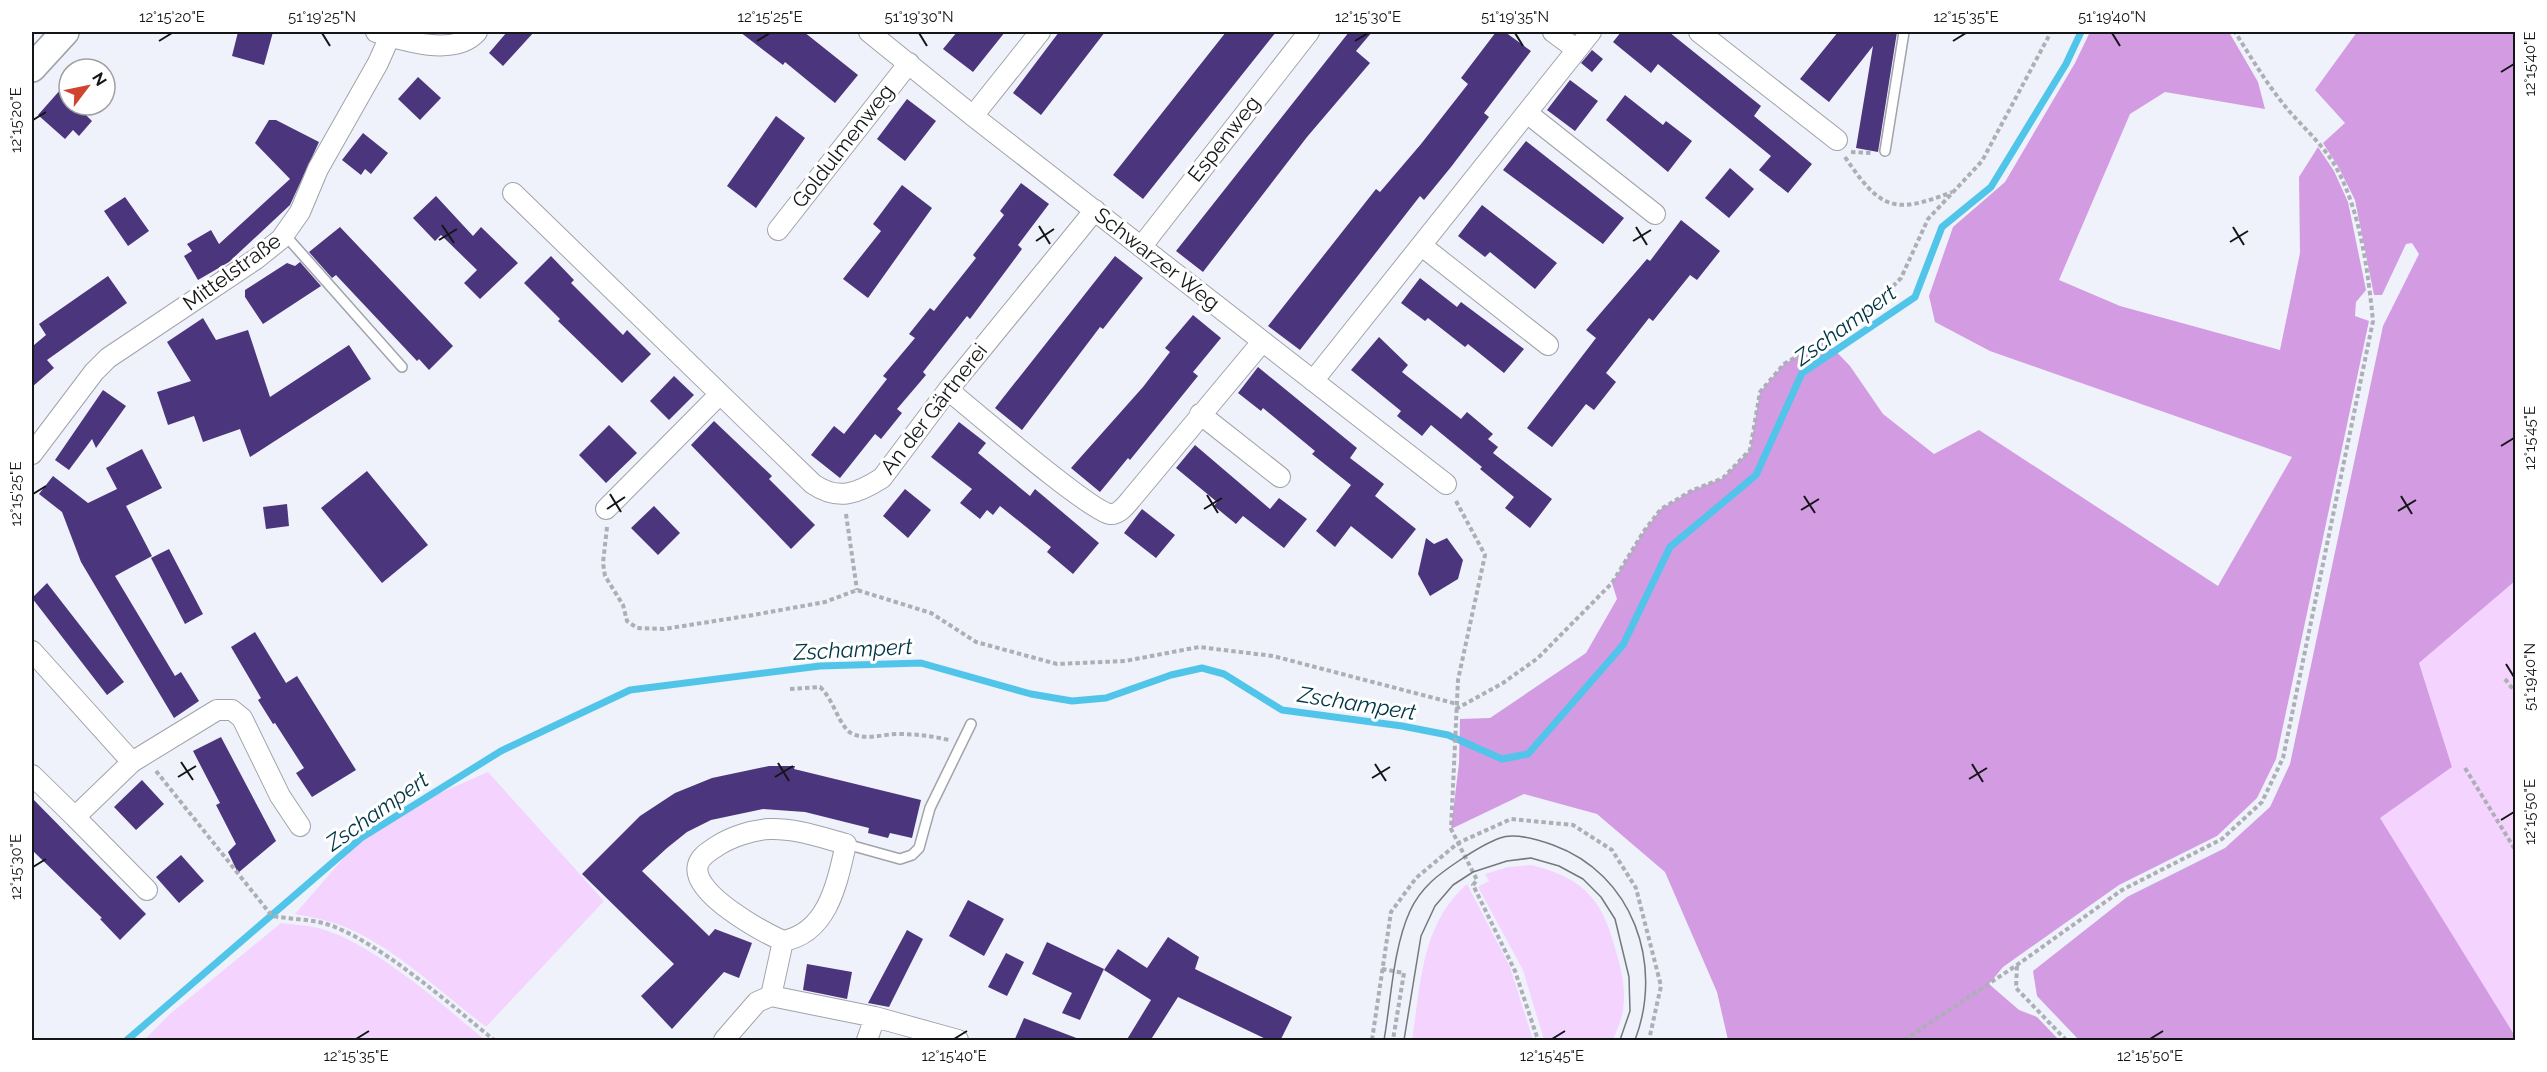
<svg xmlns="http://www.w3.org/2000/svg" width="2547" height="1072" viewBox="0 0 2547 1072" font-family="Raleway,sans-serif">
<rect width="100%" height="100%" fill="#eff2fa"/>
<path fill="#f4d4fe" d="M2515 581V1036L2379 818 2452 767 2419 663Z
M488 772 604 901 486 1027C447 997 400 953 356 932 337 922 316 918 295 914L361 838 417 803Z
M1531 865C1587 879 1603 901 1617 955 1622 972 1626 992 1623 1010 1622 1020 1616 1031 1613 1040H1544L1523 970 1478 887 1489 881 1485 874 1508 867Z
M1467 884 1510 967 1533 1040H1412C1421 984 1421 924 1467 884Z
M281 923C294 925 309 925 322 929 374 944 443 1005 485 1040H144L170 1014Z"/>
<path fill="#d29be2" d="M2090 32H2229L2258 82 2265 109 2165 92 2130 114 2059 280 2120 306 2280 350 2300 253 2299 177 2318 147 2334 171 2348 202 2366 290 2356 302 2355 316 2369 321 2276 759 2257 798 2217 836 2119 885 2003 967 1989 984 2019 1010 2037 1017 2059 1040H1728L1717 992 1665 872 1597 814 1524 794 1451 829 1459 763 1460 719 1490 718 1586 653 1617 599 1612 583 1644 531 1661 509 1691 491 1723 478 1750 450 1760 392 1784 364 1825 340 1850 366 1883 414 1934 454 1979 430 2218 586 2292 457 1990 351 1935 322 1929 296 1953 227 2005 182 2075 63Z
M2357 32H2515V581L2419 663 2452 767 2380 818 2515 1036V1040H2079L2037 996 2033 971 2127 897 2225 848 2270 807 2290 764 2383 326 2419 254 2412 243 2406 244 2382 295H2374L2355 200 2339 168 2323 143 2345 123 2315 90Z"/>
<g fill="none" stroke-linecap="round" stroke-linejoin="round">
<path stroke="#51c5e9" stroke-width="7" d="M127 1040 361 838 501 751 630 690 820 666 921 663 1031 694 1072 701 1106 698 1171 675 1202 668 1224 674 1282 710 1402 726 1448 735 1502 759 1528 754 1623 645 1670 547 1756 475 1802 373 1915 297 1942 227 1991 187 2066 64 2081 32"/>
</g>
<path fill="#4b357c" d="M238 32H273L264 65 232 56Z
M507 32H534L503 66 489 53Z
M740 32H804L858 75 835 103 785 62 783 65Z
M957 32H1005L973 72 943 49Z
M1059 32H1105L1041 115 1013 93Z
M1226 32H1276L1143 199 1113 175Z
M1349 32H1372L1356 51 1370 63 1307 137 1203 272 1176 251Z
M1496 32H1505L1531 51 1484 113 1489 117 1451 167 1424 200 1420 196 1300 350 1268 326 1376 189 1380 192 1421 144 1468 84 1461 78Z
M1621 32H1669L1761 106 1754 116 1812 164 1788 193 1759 170 1771 156 1658 64 1651 73 1613 42Z
M1838 32H1897L1878 152 1856 148 1873 46 1829 102 1800 79Z
M1592 50 1603 59 1592 72 1581 63Z
M418 77 441 98 420 120 398 99Z
M69 80V105H95L86 115 92 121 79 136 73 130 65 139 38 115Z
M1570 80 1598 101 1575 131 1547 110Z
M1625 95 1663 125 1666 121 1692 141 1668 172 1606 120Z
M907 99 936 121 905 161 877 139Z
M776 116 805 138 756 208 727 186Z
M269 120H276L319 142 290 205 229 262 198 280 184 256 192 251 187 244 211 230 219 244 290 179 255 143Z
M363 133 388 153 371 174 365 169 361 175 342 160Z
M1526 141 1624 218 1603 244 1503 170Z
M1730 168 1754 189 1729 218 1705 198Z
M1021 183 1049 204 1018 245 1022 249 970 319 967 316 923 372 926 375 897 409 902 413 881 439 875 434 840 478 811 455 834 426 844 434 887 379 883 376 915 338 909 334 930 308 934 311 976 258 973 255 1004 215 1000 211Z
M902 185 932 208 868 298 843 279 881 231 873 224Z
M436 196 473 236 481 227 518 263 480 299 464 283 477 270 441 235 435 241 413 218Z
M125 197 149 231 128 246 104 211Z
M1482 205 1557 263 1535 289 1490 252 1485 257 1458 236Z
M1681 220 1720 251 1697 280 1690 275 1653 321 1649 318 1606 373 1616 382 1594 410 1586 404 1552 447 1527 428 1596 338 1586 330 1647 259 1650 261Z
M340 227 453 346 429 370 419 359 417 361 336 275 332 278 309 252Z
M551 256 574 280 571 283 623 335 627 330 651 354 622 383 558 321 560 319 524 283Z
M1115 256 1143 278 1103 329 1100 327 1022 430 995 408Z
M300 262 321 286 263 324 245 297V290L287 263 295 266Z
M108 276 127 303 47 360 54 368 32 387V342L34 345 46 335 39 324Z
M1420 278 1457 307 1461 302 1524 349 1504 373 1468 344 1465 347 1428 318 1425 321 1401 303Z
M1193 315 1221 338 1193 372 1198 376 1130 460 1128 458 1100 492 1071 468 1143 387 1170 352 1165 348Z
M203 318 216 340 248 330 270 397 349 345 371 379 250 457 240 429 203 442 194 416 168 425 157 392 191 381 167 342Z
M1379 337 1408 365 1402 372 1461 419 1467 412 1493 434 1488 439 1498 447 1493 453 1552 499 1530 528 1505 508 1514 497 1480 469 1482 467 1431 425 1422 436 1397 416 1401 411 1351 370Z
M1258 367 1357 448 1350 458 1384 484 1375 496 1416 529 1392 559 1351 526 1335 547 1316 531 1351 485 1312 454 1315 451 1263 408 1261 411 1238 393Z
M674 376 694 395 669 420 650 401Z
M103 390 126 406 96 448 92 439 69 470 55 460Z
M714 421 772 476 769 479 815 525 791 549 691 445Z
M959 422 986 443 978 453 1030 496 1035 489 1099 543 1073 574 1047 552 1051 547 1000 506 993 515 987 510 980 519 960 503 972 489 931 457Z
M609 425 637 453 606 483 579 455Z
M1195 445 1270 509 1279 498 1307 519 1284 548 1243 516 1236 524 1214 506 1217 502 1176 468Z
M142 449 162 488 126 506 152 556 115 576 175 676 181 672 199 701 174 718 81 562 62 512 39 494 53 476 88 503 117 489 106 468Z
M367 471 428 545 382 583 321 508Z
M905 489 931 510 908 538 883 516Z
M287 504 289 526 266 529 263 507Z
M654 506 680 533 658 555 631 528Z
M1142 509 1175 535 1156 558 1124 533Z
M1426 538 1434 544 1447 538 1463 560 1458 579 1430 596 1418 574Z
M169 549 203 614 185 624 151 558Z
M47 583 124 682 107 695 32 598Z
M255 632 286 683 297 676 356 770 312 797 296 773 304 768 275 723 273 724 258 700 261 698 231 647Z
M221 737 276 841 238 873 228 852 236 844 216 805 220 803 193 751Z
M769 766H795L794 769 921 800 912 838 890 833 888 838 868 833 869 828 805 812 763 809 711 820 687 832 667 848 642 871 709 936 715 929 752 943 739 978 724 972 672 1029 641 996 674 964 582 874 640 816 675 793 712 778Z
M142 780 164 804 136 830 114 807Z
M32 798 146 914 120 940 100 919 102 918 32 850Z
M181 855 204 881 179 903 156 877Z
M968 900 1004 919 984 956 949 936Z
M907 930 923 939 889 1007 868 1003Z
M1168 937 1199 957 1195 969 1292 1017 1280 1041H1270L1178 997 1150 1041H1126L1151 1000 1104 970 1118 949 1147 968Z
M1047 942 1104 969 1080 1020 1062 1013 1072 993 1032 974Z
M1006 953 1024 962 1007 996 988 987Z
M807 964 852 972 847 999 803 990Z
M1024 1018 1079 1039 1078 1041H1014Z"/>
<g fill="none" stroke-linecap="round" stroke-linejoin="round">
<defs>
<path id="lane" d="M1885 151 1904 32
M285 235 402 367
M846 844 900 859 912 855 919 848 930 808 971 724"/>
<path id="street" d="M376 32C404 41 455 57 477 32
M869 32 973 116 1446 484
M1553 32 1576 49
M1699 32 1837 140
M1527 113 1655 214
M973 116 1040 32
M513 193 813 484C838 501 857 494 882 478L948 390 1095 210
M778 230 909 63
M1422 246 1548 345
M1141 247 1309 32
M1313 381 1591 32
M948 390C973 410 1088 510 1110 514 1119 515 1127 504 1132 498L1262 342
M1200 414 1280 477
M32 454 94 372 108 358 256 259 281 239 300 212 318 169 378 63 390 36
M606 509 720 394
M32 651 132 762
M32 775 75 817
M147 890 75 817 132 762 217 710H232L242 718 280 796 300 826
M771 996 783 941C828 933 837 883 846 844 820 837 795 828 769 829 752 830 731 837 717 846 710 851 700 856 698 865 690 893 763 932 783 941
M875 1017 958 1040
M724 1040 757 1002 771 996 875 1017 867 1040"/>
<path id="secondary" d="M32 68 65 32"/>
</defs>
<use href="#lane" stroke="#a0a3aa" stroke-width="12"/>
<use href="#street" stroke="#a0a3aa" stroke-width="22"/>
<use href="#secondary" stroke="#a0a3aa" stroke-width="30"/>
<path stroke="#acafb5" stroke-width="4" stroke-dasharray="4.5 3" stroke-linecap="butt" d="M1851 152 1871 153
M1845 157C1880 209 1893 215 1952 192
M1456 501 1485 555 1458 680 1451 829 1477 880 1473 885 1515 971 1538 1040
M846 514 857 590
M607 527 603 563 605 576 623 605 627 621 637 628 664 629 753 615 825 602 857 590 931 613 976 642 1057 664 1125 661 1199 647 1273 656 1457 704
M2505 679 2516 693
M790 689 820 687C834 700 839 726 851 733 866 741 882 734 898 734 916 734 932 736 949 740
M1456 709 1503 683 1538 658 1612 583 1644 531 1661 509 1691 491 1723 478 1750 450 1760 392 1784 364 1863 317 1901 278 1928 219 1982 161 2051 32
M2465 768 2516 851
M156 771 272 916C289 919 307 919 323 923 374 937 451 1005 494 1040
M2017 966 2016 988 2066 1040
M1382 969 1404 973 1393 1040
M1372 1040 1391 912 1416 878 1458 843 1511 819 1573 825 1612 850 1636 888 1661 986 1649 1040
M1904 1040 2017 965 2122 890 2222 839 2262 802 2283 758 2373 321C2368 272 2361 215 2338 171 2326 148 2306 130 2289 111 2268 86 2252 59 2235 32"/>
<use href="#lane" stroke="#fff" stroke-width="9"/>
<use href="#street" stroke="#fff" stroke-width="20"/>
<use href="#secondary" stroke="#fff" stroke-width="27"/>
<path stroke="#75777b" stroke-width="1.5" d="M1384 1040C1391 1001 1393 948 1410 911 1421 887 1439 874 1460 860 1472 852 1486 843 1500 838 1515 832 1539 840 1553 845 1633 874 1664 964 1635 1040
M1404 1040 1421 936 1435 906 1453 885 1473 872 1507 861 1531 858 1559 866 1583 879 1601 897 1615 919 1629 977 1630 1011 1620 1040"/>
</g>
<path fill="none" stroke="#141517" stroke-width="2" d="M322 33 330 46M919 33 927 46M1515 33 1523 46M2112 33 2120 46M159 41 172 33M757 41 770 33M1355 41 1368 33M1953 41 1966 33M2501 72 2514 64M33 120 46 112M442 225 454 243M1039 226 1050 244M1636 227 1647 245M2233 227 2244 245M439 240 457 229M1036 241 1054 229M1633 241 1651 230M2230 242 2248 231M2501 446 2514 438M33 494 46 486M610 494 621 512M1207 495 1218 513M1804 496 1815 513M2401 496 2412 514M607 509 625 497M1204 509 1222 498M1801 510 1819 499M2398 511 2416 500M2506 664 2514 677M181 762 193 780M778 763 789 781M1375 764 1386 781M1972 764 1983 782M178 777 196 766M775 777 793 766M1372 778 1390 767M1969 779 1987 768M2501 820 2514 812M33 867 46 859M356 1039 369 1031M954 1039 967 1031M1552 1039 1565 1031M2150 1039 2163 1031"/>
<g text-anchor="middle" stroke-width="6" stroke-linejoin="round" paint-order="stroke">
<g font-size="21" fill="#141517" stroke="#fff">
<text transform="translate(1224 139) rotate(-52)" y="7">Espenweg</text>
<text transform="translate(843 146) rotate(-52)" y="7">Goldulmenweg</text>
<text transform="translate(1157 259) rotate(38)" y="7">Schwarzer Weg</text>
<text transform="translate(232 272) rotate(-36)" y="7">Mittelstraße</text>
<text transform="translate(934 409) rotate(-52)" y="7">An der Gärtnerei</text>
</g>
<g font-size="22" font-style="italic" fill="#003645" stroke="#fff">
<text transform="translate(1845 325) rotate(-36)" y="8">Zschampert</text>
<text transform="translate(853 649) rotate(-3)" y="8">Zschampert</text>
<text transform="translate(1357 703) rotate(9)" y="8">Zschampert</text>
<text transform="translate(377 811) rotate(-35)" y="8">Zschampert</text>
</g>
</g>
<rect width="2547" height="1072" fill="none" stroke="#ffffff" stroke-width="66"/>
<g transform="translate(87 87) rotate(58)"><circle r="28" fill="#ffffff" stroke="#a1a1a2" stroke-width="1.5"/>
<path d="M0-4.5L10 22L0 15L-10 22Z" fill="#cf432f"/>
<text y="-9" font-size="16" font-weight="bold" text-anchor="middle" fill="#141517">N</text>
</g>
<rect x="33" y="33" width="2481" height="1006" fill="none" stroke="#141517" stroke-width="2"/>
<g font-size="15" text-anchor="middle" fill="#141517">
<text x="172" y="22">12°15'20"E</text>
<text x="322" y="22">51°19'25"N</text>
<text x="770" y="22">12°15'25"E</text>
<text x="919" y="22">51°19'30"N</text>
<text x="1368" y="22">12°15'30"E</text>
<text x="1515" y="22">51°19'35"N</text>
<text x="1966" y="22">12°15'35"E</text>
<text x="2112" y="22">51°19'40"N</text>
<text transform="translate(2530 64) rotate(-90)" y="5">12°15'40"E</text>
<text transform="translate(16 120) rotate(-90)" y="5">12°15'20"E</text>
<text transform="translate(2530 438) rotate(-90)" y="5">12°15'45"E</text>
<text transform="translate(16 494) rotate(-90)" y="5">12°15'25"E</text>
<text transform="translate(2530 677) rotate(-90)" y="5">51°19'40"N</text>
<text transform="translate(2530 812) rotate(-90)" y="5">12°15'50"E</text>
<text transform="translate(16 867) rotate(-90)" y="5">12°15'30"E</text>
<text x="356" y="1061">12°15'35"E</text>
<text x="954" y="1061">12°15'40"E</text>
<text x="1552" y="1061">12°15'45"E</text>
<text x="2150" y="1061">12°15'50"E</text>
</g>
</svg>
